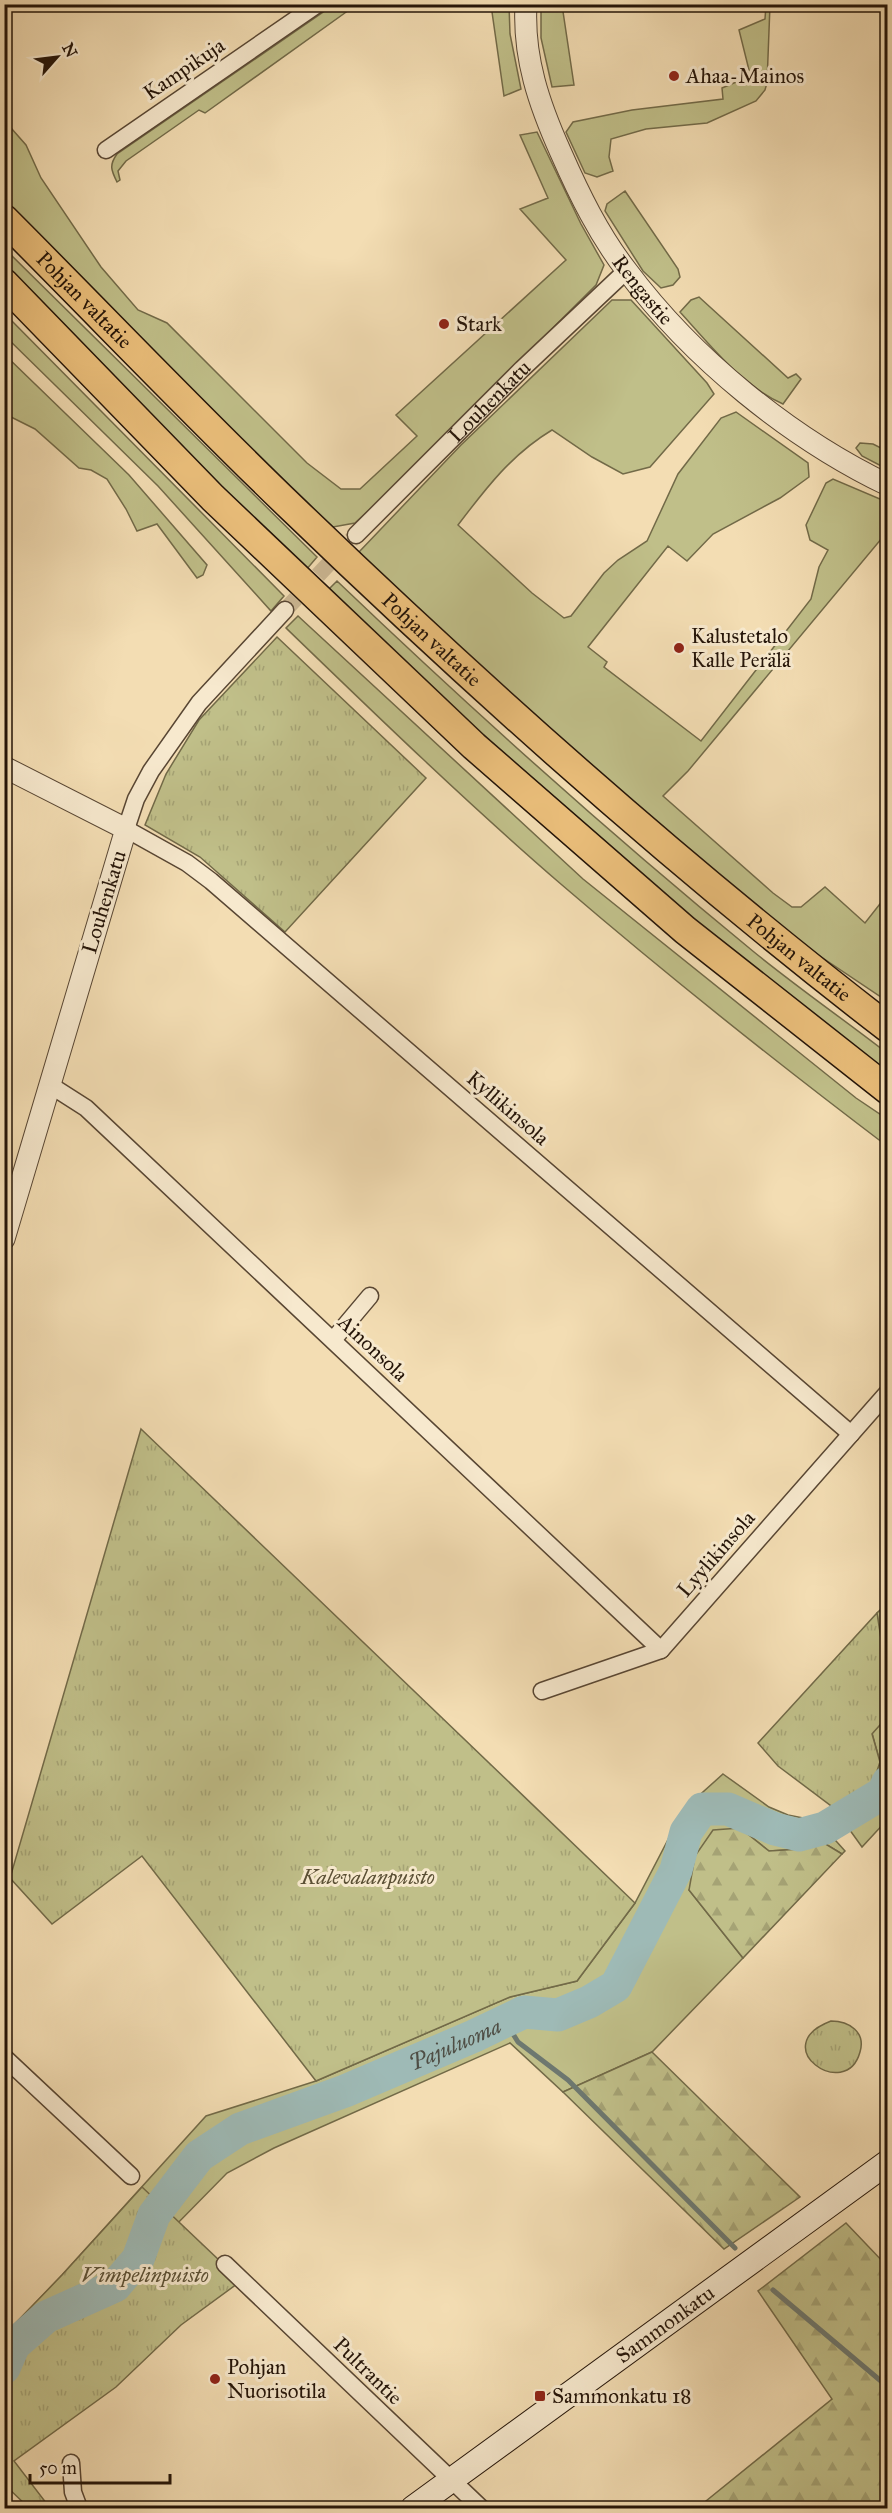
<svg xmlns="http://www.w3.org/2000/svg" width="892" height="2513" viewBox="0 0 892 2513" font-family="'IM FELL Great Primer',serif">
<defs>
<pattern id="forest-firs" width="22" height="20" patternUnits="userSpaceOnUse" patternTransform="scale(1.5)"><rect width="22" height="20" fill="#c0bf89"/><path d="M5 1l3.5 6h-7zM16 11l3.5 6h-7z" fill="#a5a375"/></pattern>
<pattern id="park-tufts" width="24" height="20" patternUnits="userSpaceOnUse" patternTransform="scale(1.5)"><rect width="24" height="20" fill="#c0bf89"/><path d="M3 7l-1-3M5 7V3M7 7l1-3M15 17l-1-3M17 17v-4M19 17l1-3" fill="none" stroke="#a5a375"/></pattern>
</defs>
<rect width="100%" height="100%" fill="#f3ddb3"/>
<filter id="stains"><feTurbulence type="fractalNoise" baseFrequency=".00333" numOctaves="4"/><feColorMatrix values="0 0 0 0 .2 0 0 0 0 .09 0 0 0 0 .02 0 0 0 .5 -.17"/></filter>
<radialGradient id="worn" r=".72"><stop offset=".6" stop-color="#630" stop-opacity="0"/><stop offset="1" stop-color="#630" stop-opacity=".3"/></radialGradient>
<path fill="#c0bf89" stroke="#726a48" stroke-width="1.5" d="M335 4 356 5 205 113 199 110 126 161 118 171 120 180 117 182C111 170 109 165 117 154Z
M491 5H509L510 34 521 89 504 96Z
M541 5H562L574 85 552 87 541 38Z
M766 5H770L767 83 765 90 756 101 707 123 646 129 611 139 609 157 613 171 597 177 585 173 566 132 573 122 632 110 723 99 722 88 746 78 749 70 739 30 765 19Z
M4 120 26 145 41 178 101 267 138 310 167 323 307 463 341 489H360L417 436 396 415 566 260 520 209 548 198 520 135 537 132 581 224 604 265 596 285 378 502 355 523 333 527 304 502 5 202Z
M625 191 678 269 680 277 673 285 661 288 643 271 605 211 607 204Z
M8 252 317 557 306 570 137 405 5 268 4 253Z
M699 297 788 378 796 374 801 379 783 404C742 386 710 345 680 312L691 300Z
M612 300H631L707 383 714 394 650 467 623 474 592 457 552 430C512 454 486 488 458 525L532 593 564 618 571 616 604 573 618 560 647 541 678 474 721 418 736 412 808 463 809 477 780 498 713 534 687 561 668 546 588 647 607 662 604 667 701 741 811 599 819 567 828 550 810 540 806 525 826 483 833 479 887 502V532L688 771 663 796 773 893 792 907H801L825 887 865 923 887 895V1001L778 928 594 771 372 567 359 552 461 445Z
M5 314 284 596 271 611 158 486 5 336Z
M4 354 129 475 207 565 203 575 197 578 157 524 137 531 126 509 107 479 91 470 79 468 35 429 5 414Z
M860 443 873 444 887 451V469L862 456 856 448Z
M337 581C472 710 610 834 754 952 797 987 843 1019 887 1053V1075L642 880 325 593Z
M298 616 583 879 856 1098 887 1119V1146C776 1062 668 976 562 885 467 803 376 715 286 628Z
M887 1603V1688L877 1613Z
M887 1717V1820L862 1847 834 1808 872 1786 880 1762 872 1733Z
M723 1774 769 1807 788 1815 818 1821 845 1851 842 1854 824 1843 801 1849 769 1851 740 1828 689 1890 743 1958 652 2052 563 2092 510 2043 274 2148 227 2173 173 2228 5 2335 62 2275 206 2116 316 2081 510 1997 577 1981 635 1903 684 1809Z"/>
<path fill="url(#forest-firs)" stroke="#726a48" stroke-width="1.5" d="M740 1828 769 1851 801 1849 824 1843 842 1854 743 1958 689 1890 695 1856 713 1830Z
M652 2052 800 2197 724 2249 563 2092Z
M846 2223 887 2266V2508H714L706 2501 832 2399 758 2291Z"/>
<path fill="url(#park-tufts)" stroke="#726a48" stroke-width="1.5" d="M277 637 426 778 285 932 200 857 145 825 166 774 199 720Z
M141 1429 635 1903 577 1981 510 1997 316 2081 142 1856 52 1924 10 1878Z
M877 1613 887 1678V1717L872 1734 880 1762 872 1786 834 1808 778 1766 758 1743Z
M831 2021C849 2021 866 2032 860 2052 846 2103 765 2046 831 2021Z
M142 2187 241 2281 181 2325 116 2387 14 2461 50 2508H29L5 2485 4 2335 62 2275Z"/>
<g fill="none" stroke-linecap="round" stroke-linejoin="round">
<path stroke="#6d7870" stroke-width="5" d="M505 2021 518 2042 568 2080 735 2248
M773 2290 888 2387"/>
<path stroke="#9ebab6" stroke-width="33" id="s1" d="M4 2368 14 2345 46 2317 115 2286 138 2259 154 2215 199 2156 240 2129 345 2091 474 2036 524 2012 558 2015 589 2002 616 1986 676 1870 686 1832 702 1809H728L775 1829 799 1835 825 1828 883 1793 888 1782"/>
<path stroke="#cab591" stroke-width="16" stroke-dasharray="16 8" stroke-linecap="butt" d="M285 610 356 535"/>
<defs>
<g id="minor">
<path d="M106 150 318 4"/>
<path id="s2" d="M356 535 522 369 626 271"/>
<path d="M285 610 199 703 151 771 136 799 126 829 187 863 211 881 851 1434"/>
<path d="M50 1085 86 1108 661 1650"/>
<path d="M333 1340 370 1296"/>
<path d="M542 1691 661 1650 888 1392"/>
<path d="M4 2057 131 2176"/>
<path d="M225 2264 481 2508"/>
<path d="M71 2463 73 2492 79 2508"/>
</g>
<g id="tertiary">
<path id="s3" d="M526 4C523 58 539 104 561 153 579 194 599 235 627 271 692 358 790 438 888 485"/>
<path d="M4 767 126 829 4 1239"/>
</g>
<g id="secondary">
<path id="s4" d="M413 2508 888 2162"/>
</g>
<g id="trunk">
<path id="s5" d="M4 219C101 316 195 415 293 509 483 692 679 867 888 1028"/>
<path d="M4 283 213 498 474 746 685 930 888 1090"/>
</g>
</defs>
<use href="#minor" stroke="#584633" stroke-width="19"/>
<use href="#tertiary" stroke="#584633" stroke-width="23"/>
<use href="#secondary" stroke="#241408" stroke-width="26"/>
<use href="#trunk" stroke="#241408" stroke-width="31"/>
<use href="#minor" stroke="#f7e9ce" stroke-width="16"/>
<use href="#tertiary" stroke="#f7e9ce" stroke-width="21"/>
<use href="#secondary" stroke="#f7e9ce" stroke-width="24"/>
<use href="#trunk" stroke="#eabe7a" stroke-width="28"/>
</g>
<g fill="#8f2418" stroke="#f7e9ce" stroke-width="2">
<circle cx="674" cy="76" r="6"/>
<circle cx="444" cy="324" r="6"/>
<circle cx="679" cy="648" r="6"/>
<circle cx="215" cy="2379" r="6"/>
<rect x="534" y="2390" width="12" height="12" rx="3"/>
</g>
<g text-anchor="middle" stroke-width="6" stroke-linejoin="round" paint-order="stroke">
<g font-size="21" fill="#241408" stroke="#f7e9ce">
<text transform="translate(184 69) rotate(-34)" y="7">Kampikuja</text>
<text dy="7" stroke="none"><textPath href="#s3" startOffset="315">Rengastie</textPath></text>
<text dy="7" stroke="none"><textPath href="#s5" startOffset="114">Pohjan valtatie</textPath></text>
<text dy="7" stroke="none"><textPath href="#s2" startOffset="189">Louhenkatu</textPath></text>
<text dy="7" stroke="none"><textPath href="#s5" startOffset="600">Pohjan valtatie</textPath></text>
<text transform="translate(104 902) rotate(-73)" y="7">Louhenkatu</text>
<text dy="7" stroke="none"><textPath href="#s5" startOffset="1086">Pohjan valtatie</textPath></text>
<text transform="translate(508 1108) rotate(41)" y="7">Kyllikinsola</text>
<text transform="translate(373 1348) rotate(43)" y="7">Ainonsola</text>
<text transform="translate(716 1554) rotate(-49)" y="7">Lyylikinsola</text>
<text dy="7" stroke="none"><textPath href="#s4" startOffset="312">Sammonkatu</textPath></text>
<text transform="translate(368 2371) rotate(44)" y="7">Pultrantie</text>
</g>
<g font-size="21" fill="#241408" stroke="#f7e9ce" text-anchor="start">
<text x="686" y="83">Ahaa-Mainos</text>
<text x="456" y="331">Stark</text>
<text x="691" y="643">Kalustetalo<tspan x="691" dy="24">Kalle Perälä</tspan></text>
<text x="227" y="2374">Pohjan<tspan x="227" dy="24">Nuorisotila</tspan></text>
<text x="552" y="2403">Sammonkatu 18</text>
</g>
<g font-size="21" font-style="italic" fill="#5b5035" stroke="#f7e9ce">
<text x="368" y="1884">Kalevalanpuisto</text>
<text x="145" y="2282">Vimpelinpuisto</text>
</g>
<g font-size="22" font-style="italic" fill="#4f4e45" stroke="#f7e9ce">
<text dy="8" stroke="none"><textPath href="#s1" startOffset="580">Pajuluoma</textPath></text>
</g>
</g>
<rect width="892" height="2513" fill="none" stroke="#f3ddb3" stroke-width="24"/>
<rect x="6" y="6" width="880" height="2501" fill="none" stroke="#241408" stroke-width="3"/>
<rect x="12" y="12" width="868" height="2489" fill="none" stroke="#241408" stroke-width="1.5"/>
<g transform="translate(57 57) rotate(62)" stroke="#f7e9ce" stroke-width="4.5" paint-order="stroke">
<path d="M0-4.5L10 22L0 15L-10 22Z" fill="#241408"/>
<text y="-9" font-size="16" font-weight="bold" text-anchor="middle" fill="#241408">N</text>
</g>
<path d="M30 2474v9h140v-9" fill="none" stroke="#241408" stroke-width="3"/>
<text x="39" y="2474" font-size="18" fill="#241408" stroke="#f7e9ce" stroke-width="4.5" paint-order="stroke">50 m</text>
<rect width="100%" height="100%" filter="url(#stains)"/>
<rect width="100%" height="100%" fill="url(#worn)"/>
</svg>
